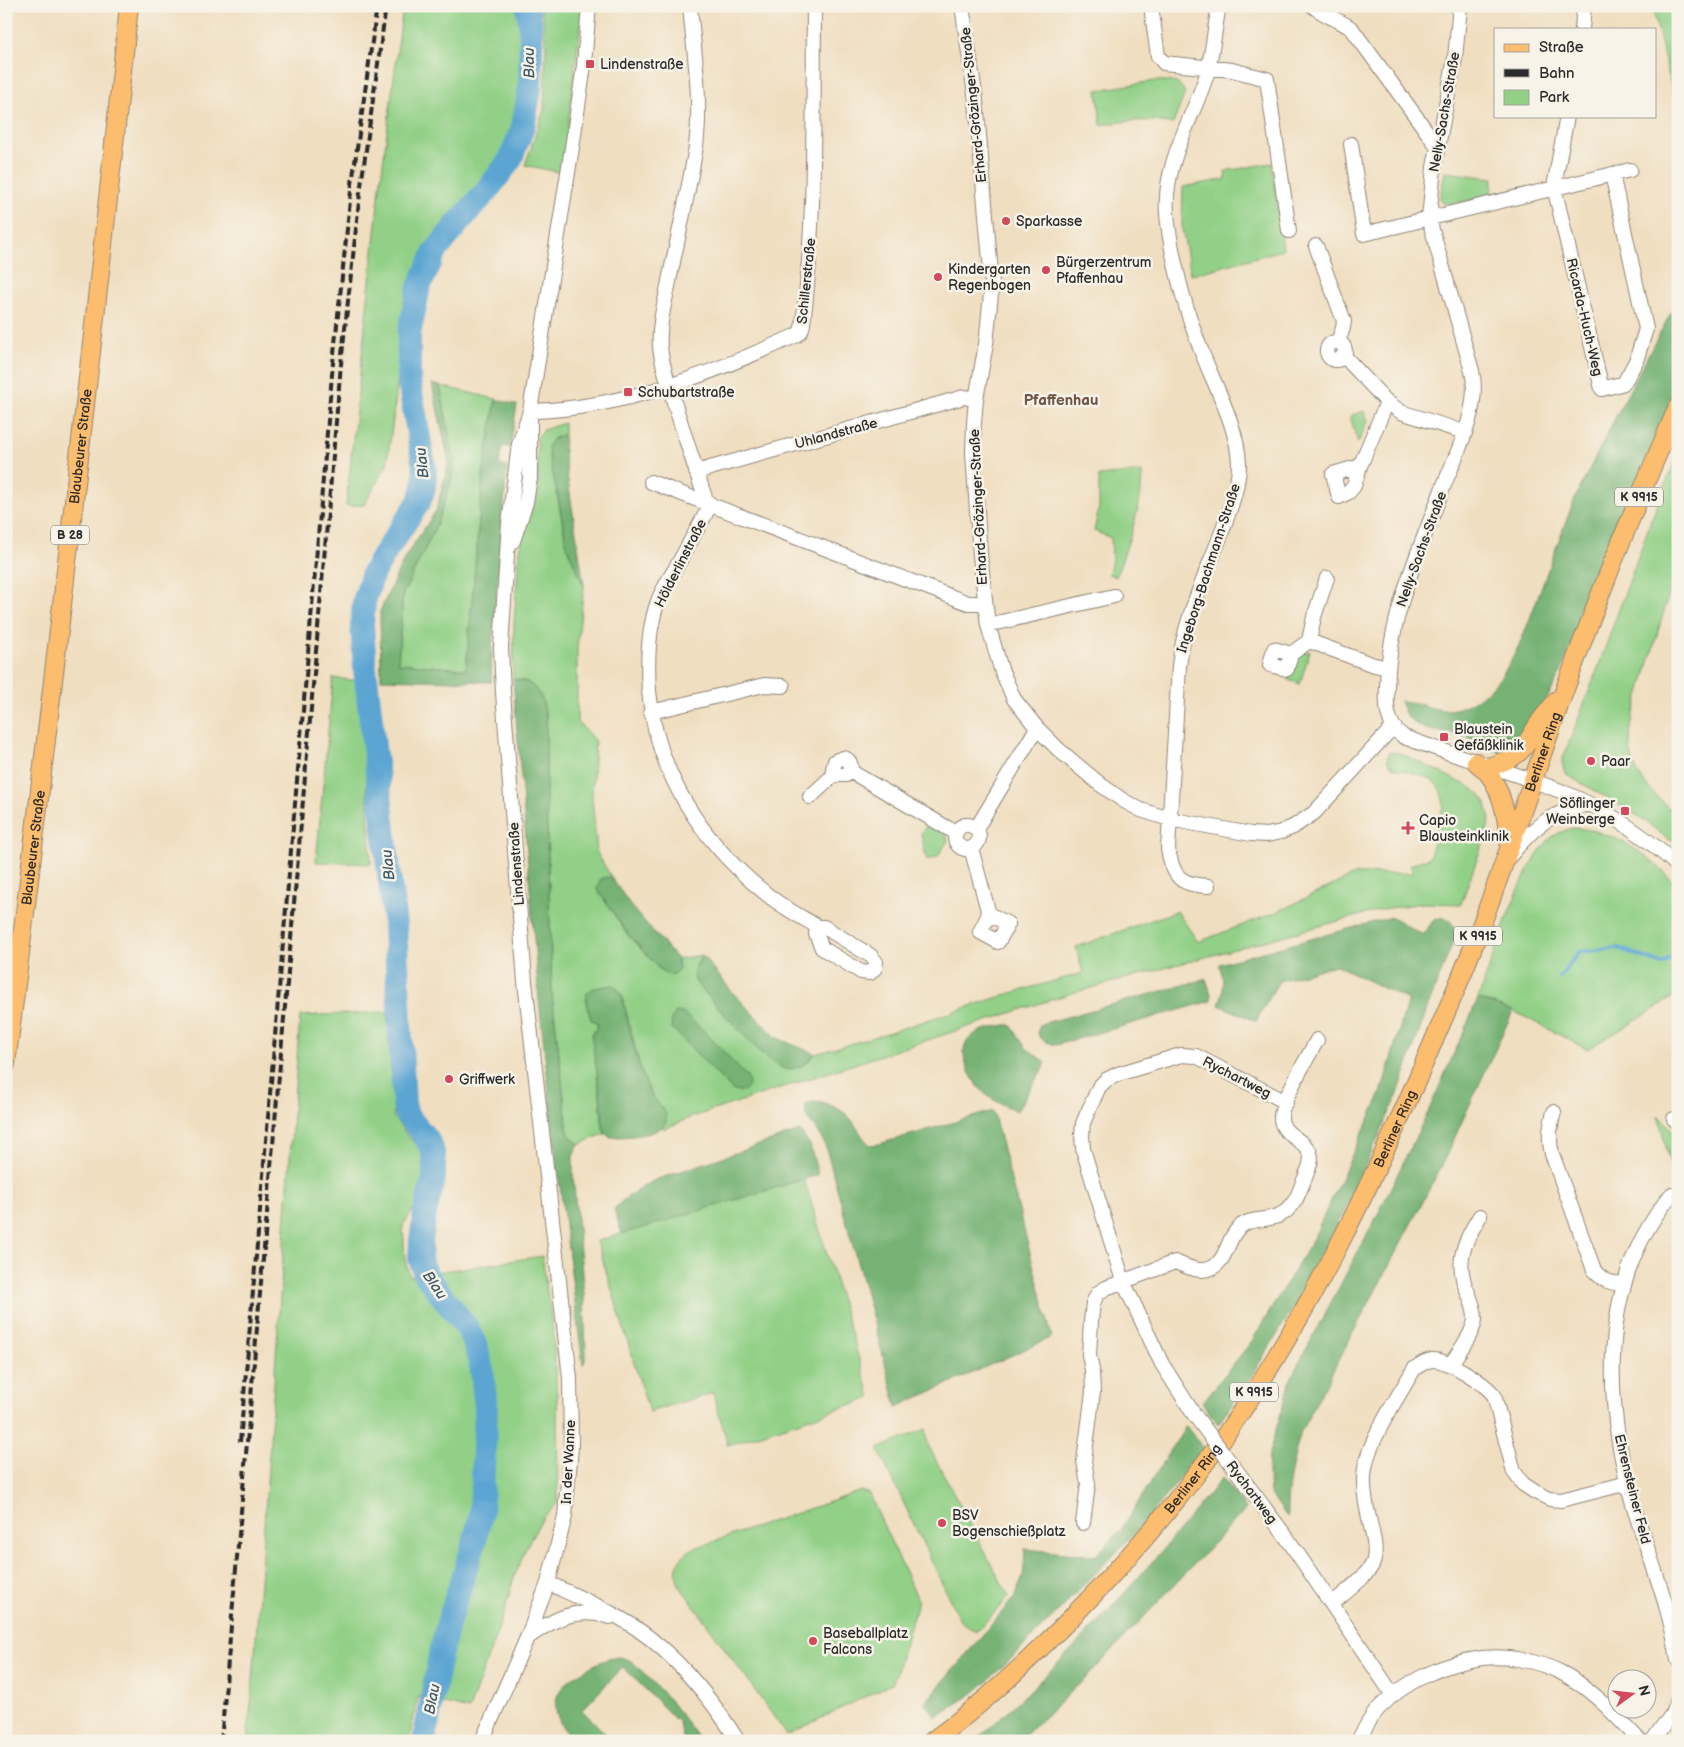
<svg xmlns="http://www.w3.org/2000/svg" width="1684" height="1747" viewBox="0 0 1684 1747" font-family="'Balsamiq Sans',sans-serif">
<rect width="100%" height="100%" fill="#f7f3e8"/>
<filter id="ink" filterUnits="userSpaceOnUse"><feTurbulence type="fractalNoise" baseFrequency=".02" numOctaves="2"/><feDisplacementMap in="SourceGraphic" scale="10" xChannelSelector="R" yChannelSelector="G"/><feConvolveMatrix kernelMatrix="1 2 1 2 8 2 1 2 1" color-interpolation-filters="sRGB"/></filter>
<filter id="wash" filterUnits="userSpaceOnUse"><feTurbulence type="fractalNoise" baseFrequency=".0096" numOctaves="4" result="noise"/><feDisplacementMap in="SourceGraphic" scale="20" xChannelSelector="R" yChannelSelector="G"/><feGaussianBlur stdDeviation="1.12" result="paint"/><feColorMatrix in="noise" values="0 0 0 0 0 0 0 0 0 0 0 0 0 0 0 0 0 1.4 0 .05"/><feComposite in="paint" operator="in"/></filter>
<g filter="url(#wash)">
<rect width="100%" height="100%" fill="#f0dec0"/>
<path fill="#91d086" stroke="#5e7e58" d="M403 6H516L520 35 521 85 517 126 505 155 484 187 433 240 412 283 401 332 397 389 387 464 364 505 346 506 379 195Z
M541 6H583L562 173 525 165 544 110 546 46Z
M1652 6H1678V114Z
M1155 81C1167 81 1180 79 1185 93L1173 124C1148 118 1125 121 1101 125L1097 90Z
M1272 163 1283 250 1191 275 1182 228 1183 187 1226 179 1225 171Z
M1445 172 1493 178 1491 196 1446 205 1441 202 1440 198Z
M440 386 496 399 483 475 466 670 398 663 403 594 437 524 454 460Z
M1364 411 1368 421 1358 443 1350 416Z
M564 423V434C556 437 551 440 548 447L567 547 584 586 577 648V721L595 741 592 795 597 853 613 880C608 878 605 876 600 880L597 889 627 934 662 972 679 963 677 959 702 955C696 967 690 971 697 984L763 1055 806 1064 815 1054 884 1034 1008 994 1083 973 1076 947 1177 911 1198 942 1279 911 1356 874 1413 873 1410 865 1430 857 1443 806C1443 772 1415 776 1392 767 1387 762 1386 758 1390 752L1399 753 1413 759 1470 787 1481 795 1486 804 1490 819 1486 834 1461 904 1423 903 1383 909 1069 994 692 1117 664 1129 662 1127 666 1121 643 1078 622 996 597 1022V1028L594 1031 602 1121 605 1134 591 1139 579 1145 568 1133 552 994 546 795V716L542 698 533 686 527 682 513 679 514 623 519 555 524 530 536 499 538 481 537 438 543 430Z
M1678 455V563L1633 717C1622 767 1643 785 1678 816V839L1669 840 1640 817 1567 775 1563 768 1562 761 1596 673 1660 496Z
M1142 472C1142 509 1128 542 1116 577L1109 574 1112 559 1111 538 1094 531 1099 508V476Z
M1310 651 1300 684 1288 680 1297 655Z
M333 678 361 681 371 864 316 862Z
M929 821 945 830 948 841 937 857 927 860 921 834Z
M1573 828C1615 830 1651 856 1678 887V994L1627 1026 1587 1049 1513 1011 1478 999C1495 952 1515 881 1546 843 1553 834 1563 831 1573 828Z
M387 1012 394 1117 408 1137 420 1147 424 1160V1184L419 1201 403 1225 405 1261 410 1276 542 1256 553 1332 557 1397 558 1503 542 1519 527 1546 514 1577 504 1613 469 1710 418 1697 409 1741H247L252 1695 300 1016Z
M1658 1115 1678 1136V1185L1676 1187Z
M804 1179 871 1398 728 1445 713 1393 649 1412 597 1241Z
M926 1429 928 1445 1009 1597 976 1632 960 1621 878 1449Z
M861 1491 869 1494 918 1600 893 1683 787 1735 679 1585C673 1568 677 1558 692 1549Z"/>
<path fill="#74b273" stroke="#506e4f" d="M1678 300V388L1639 475 1560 674 1530 731 1506 752C1492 752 1480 741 1467 737 1452 732 1430 733 1418 725 1408 720 1403 711 1400 701 1433 703 1441 721 1476 700 1510 680 1526 629 1539 594 1551 562 1562 530 1575 499 1583 481 1592 465 1600 448 1625 398 1651 349 1678 300Z
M432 384 440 386 454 460 450 485 437 524 403 594 398 663 466 669 483 475 496 399 517 405 510 447 502 446 499 465 507 467 492 644 491 682 381 679 380 611 405 557 436 511 449 462Z
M564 434V454L584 586 567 547 558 496 549 457 548 447 550 442 553 439Z
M513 679 527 682 533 686 542 698 546 716V795L552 994 568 1133 579 1145 573 1156V1175L584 1295 586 1357 583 1365 555 1147 539 1000Z
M607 877 613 880 631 906 677 959 679 968C675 976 669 976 662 972L627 933 597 889 600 880Z
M1392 917 1423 935C1426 931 1428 925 1432 922 1444 911 1457 923 1455 937L1427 1009 1398 1094 1344 1212 1297 1302 1246 1385 1218 1424 1202 1403 1252 1341 1314 1237 1381 1093 1408 1000 1336 965 1279 981 1256 1021 1219 1005C1225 988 1224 980 1219 964Z
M702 955 734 994 777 1038 815 1054C807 1063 799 1070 786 1069 767 1067 713 1000 697 984 690 971 696 967 702 955Z
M1206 979 1211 994V1001L1056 1045C1045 1042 1032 1037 1041 1024Z
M613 985 618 989 622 996C630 1027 636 1064 650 1092 654 1101 669 1110 666 1121 661 1137 622 1137 609 1137L603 1130 602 1109 592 1040V1034C595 1030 599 1028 597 1022L591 1020 586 1001 587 993 594 988Z
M1478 999 1513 1011 1441 1167 1301 1431C1293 1460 1286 1487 1287 1517L1270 1493 1268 1473 1269 1453 1292 1376 1378 1214 1428 1112Z
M676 1012 683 1013 705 1032 747 1077 749 1085C745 1093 739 1093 732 1090L672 1028 671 1019Z
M1006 1025H1011L1026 1048 1046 1063 1017 1111C1009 1107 1000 1104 992 1099 976 1089 951 1052 972 1036 981 1029 995 1027 1006 1025Z
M812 1102C828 1102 847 1110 855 1125 861 1133 863 1140 872 1146L993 1111 1052 1337 897 1407 826 1148C824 1143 822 1138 819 1133 813 1124 803 1118 806 1105Z
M800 1131 810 1145 818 1175 622 1234 614 1209C625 1197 640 1188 655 1180Z
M1186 1426 1203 1448 1168 1494 1134 1534 1012 1658 975 1692 936 1717 925 1703 1014 1598 1023 1577 1025 1549 1095 1556 1121 1530Z
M1222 1478 1246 1509 1091 1673 1019 1741H975C1065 1662 1147 1572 1222 1478Z
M620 1657 631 1661 637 1666 672 1703 701 1741H684L679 1723 623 1667 582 1710 613 1741H573C548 1712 549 1690 583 1671 596 1664 605 1658 620 1657Z"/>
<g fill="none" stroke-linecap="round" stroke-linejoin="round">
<path stroke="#5ba5d3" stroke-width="4" d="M1560 977 1579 952 1618 948 1662 964 1678 953"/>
<path stroke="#5ba5d3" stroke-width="24" d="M424 1741 440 1656 448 1624 475 1540 481 1513 486 1409 482 1370 476 1347 468 1329 425 1274 420 1259 421 1241 425 1212 434 1178V1156L431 1146 425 1137 407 1115 404 1104 395 925 365 669 362 624 364 602 373 573 388 548 419 502 424 488 425 472 409 381V334L419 287 435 252 458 223 486 192 510 160 523 127 530 88 531 36 528 6"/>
</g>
</g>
<g filter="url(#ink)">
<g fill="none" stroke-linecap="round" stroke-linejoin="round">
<defs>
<path id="minor" d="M690 6C694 53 702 99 696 146 689 189 679 233 670 276 666 299 658 323 660 347 662 366 669 384 674 402 685 436 695 469 707 503
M962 6 976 101 992 284 986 344 976 399 974 423 973 453 980 555 988 625 1001 669 1014 699 1037 728 1059 750 1101 785 1124 801 1141 810 1169 819 1251 834 1267 835 1281 832 1293 827 1314 813 1393 727
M1151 6 1158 56 1164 63 1232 70 1267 79 1289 231
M1313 6C1325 16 1340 20 1352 29L1438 147
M1460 6 1455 58 1434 167 1429 219 1472 371C1481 409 1456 454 1442 490 1418 554 1389 617 1387 686 1386 706 1386 725 1404 737 1459 758 1516 772 1570 795 1610 812 1645 836 1678 866
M1582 29 1584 6
M1567 116 1554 187 1602 389 1624 383 1636 361 1646 329 1612 174
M1351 144 1364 234 1630 170
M1316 246 1344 321 1343 328 1338 342
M1327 351a9 9 0 1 1 18 0a9 9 0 1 1-18 0Z
M1343 355 1387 402 1401 412 1464 432
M530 411C623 409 713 373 797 335L801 331 803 324C816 218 813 112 814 6
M1360 466 1333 474 1339 497 1349 492 1354 486 1360 466 1387 402
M696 472 964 397 976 399
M651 482 968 603H984
M711 504C700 524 689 544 678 564 671 576 663 588 658 601 648 629 647 661 649 691 656 772 701 841 764 892 780 906 800 916 818 927
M513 541 526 502 530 478V411L573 141 584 65 589 6
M988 625 1114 596
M1309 641 1314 617 1327 578
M1291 654 1274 649 1270 665 1287 669 1291 654 1309 641 1371 664 1387 668
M651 712 764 685 783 686
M850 771 846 775H838L833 769 835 761 843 758C850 759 852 765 850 771L956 833
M810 797 836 773
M955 837a12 12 0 1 1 24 0a12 12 0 1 1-24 0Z
M976 829 1037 728
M971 848 989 914 980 932 998 942 1008 924 989 914
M1510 856C1534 826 1550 813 1588 804
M1208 886C1180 885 1173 877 1168 849L1179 666C1184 621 1204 579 1220 537 1228 514 1239 488 1239 464 1238 426 1214 385 1201 350 1185 309 1171 257 1167 214 1163 165 1191 122 1206 77 1213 54 1214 30 1219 6
M818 927H824L829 930 871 956 876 962 875 968 870 973 861 972 822 948 816 934Z
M1554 1112C1550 1127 1548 1138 1552 1154L1594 1270C1602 1281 1610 1283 1623 1284
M1674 1119 1678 1123
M1671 1195C1596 1286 1604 1408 1636 1514 1651 1562 1671 1610 1678 1660
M1450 1365C1458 1353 1475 1332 1475 1318 1475 1308 1470 1297 1466 1288 1455 1260 1465 1240 1480 1216
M1193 1413 1162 1364 1123 1281 1083 1149 1082 1135 1083 1123 1099 1087 1106 1080 1118 1074 1181 1055 1196 1056 1286 1102
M1248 1486 1287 1538 1393 1695
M1083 1523 1088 1484 1084 1461 1093 1392 1092 1370 1089 1355 1091 1321 1093 1303 1098 1293 1106 1288 1175 1262C1189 1268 1208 1277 1220 1261 1227 1252 1229 1240 1236 1231 1250 1211 1277 1229 1294 1202 1299 1195 1301 1186 1305 1178 1306 1174 1309 1169 1310 1164 1317 1140 1279 1139 1281 1116 1282 1100 1308 1057 1317 1040
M548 1583C578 1597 609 1610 636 1628 678 1657 711 1698 738 1741
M1332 1604C1344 1593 1367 1577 1373 1563 1379 1548 1368 1519 1366 1503 1364 1492 1363 1479 1365 1468 1369 1440 1399 1395 1414 1369 1420 1365 1424 1361 1432 1360 1448 1359 1484 1383 1494 1395L1514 1472 1523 1484 1535 1492 1550 1499 1561 1500 1628 1483
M527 1638C555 1618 575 1607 610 1617
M482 1741 527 1638 548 1583 565 1516 571 1447 570 1378 525 982 503 693 501 647 509 523 519 444 530 411
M1358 1741C1364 1730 1370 1718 1378 1709 1404 1681 1445 1663 1482 1658 1507 1655 1538 1661 1560 1672 1592 1688 1616 1716 1640 1741
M1653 1741 1672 1714 1678 1699"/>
<g id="major">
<path d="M1476 762C1480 766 1485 769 1488 773 1503 792 1507 819 1509 842"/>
<path d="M1491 766C1525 756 1523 746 1542 719 1546 713 1552 707 1557 700"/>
<path id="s1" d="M6 1064C51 712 91 359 129 6"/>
<path id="s2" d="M932 1741C982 1705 1024 1665 1067 1622 1132 1556 1194 1484 1245 1406 1314 1302 1369 1189 1419 1075 1438 1030 1459 985 1476 939 1508 856 1535 772 1565 689 1599 594 1637 500 1678 407"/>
</g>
</defs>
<use href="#minor" stroke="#8e8476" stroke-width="16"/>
<use href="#major" stroke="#8e8476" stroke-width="20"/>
<use href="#minor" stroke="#fff" stroke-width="14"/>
<use href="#major" stroke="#fcbd6e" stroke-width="18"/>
<path stroke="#2b2b2b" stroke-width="4" stroke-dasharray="8 4" stroke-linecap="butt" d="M240 1442 333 363 351 191 377 6
M221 1741 341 364 360 193 386 6"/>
<defs>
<path id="minor-bridge" d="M1193 1413 1248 1486"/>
</defs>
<use href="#minor-bridge" stroke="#8e8476" stroke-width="16" stroke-linecap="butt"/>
<use href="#minor-bridge" stroke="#fff" stroke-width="14"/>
</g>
</g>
<g fill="#d1495b" stroke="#f7f3e8" stroke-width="2">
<rect x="585" y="59" width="10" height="10" rx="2.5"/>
<circle cx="1006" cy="221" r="5"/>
<circle cx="1046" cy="270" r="5"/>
<circle cx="938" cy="277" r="5"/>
<rect x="623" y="387" width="10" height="10" rx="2.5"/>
<rect x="1439" y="732" width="10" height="10" rx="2.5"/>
<circle cx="1591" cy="761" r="5"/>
<rect x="1620" y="806" width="10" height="10" rx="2.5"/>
<path d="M1405.5 820.5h5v5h5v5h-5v5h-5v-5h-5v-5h5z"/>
<circle cx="449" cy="1079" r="5"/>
<circle cx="942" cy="1523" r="5"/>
<circle cx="813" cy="1641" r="5"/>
</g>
<g text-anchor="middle" stroke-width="5" stroke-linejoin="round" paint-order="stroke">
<g fill="#f7f3e8" stroke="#686764" stroke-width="1">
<rect x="1615" y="487.5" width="48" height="19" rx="4"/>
<rect x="51" y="525.5" width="38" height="19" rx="4"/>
<rect x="1454" y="926.5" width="48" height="19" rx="4"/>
<rect x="1230" y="1382.5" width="48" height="19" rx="4"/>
</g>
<g font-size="12" font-weight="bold" fill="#2b2b2b">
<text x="1639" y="501">K 9915</text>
<text x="70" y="539">B 28</text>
<text x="1478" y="940">K 9915</text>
<text x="1254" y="1396">K 9915</text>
</g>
<g font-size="14" fill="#2b2b2b" stroke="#f7f3e8" text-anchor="start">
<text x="600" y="69">Lindenstraße</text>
<text x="1016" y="226">Sparkasse</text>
<text x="1056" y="267">Bürgerzentrum<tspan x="1056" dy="16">Pfaffenhau</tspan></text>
<text x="948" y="274">Kindergarten<tspan x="948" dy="16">Regenbogen</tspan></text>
<text x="638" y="397">Schubartstraße</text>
<text x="1454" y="734">Blaustein<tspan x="1454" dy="16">Gefäßklinik</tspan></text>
<text x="1601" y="766">Paar</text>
<text x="1615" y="808" text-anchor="end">Söflinger<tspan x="1615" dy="16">Weinberge</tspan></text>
<text x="1419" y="825">Capio<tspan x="1419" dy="16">Blausteinklinik</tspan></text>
<text x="459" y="1084">Griffwerk</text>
<text x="952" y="1520">BSV<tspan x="952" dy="16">Bogenschießplatz</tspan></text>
<text x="823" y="1638">Baseballplatz<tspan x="823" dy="16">Falcons</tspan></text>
</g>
<g font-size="14" fill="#2b2b2b" stroke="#f7f3e8">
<text transform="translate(973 105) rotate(-96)" y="5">Erhard-Grözinger-Straße</text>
<text transform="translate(1444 112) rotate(-80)" y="5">Nelly-Sachs-Straße</text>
<text transform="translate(806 281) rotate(-84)" y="5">Schillerstraße</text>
<text transform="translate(1585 317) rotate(77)" y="5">Ricarda-Huch-Weg</text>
<text transform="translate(836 433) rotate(-15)" y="5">Uhlandstraße</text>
<text dy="5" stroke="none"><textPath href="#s1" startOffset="622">Blaubeurer Straße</textPath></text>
<text transform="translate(978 507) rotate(-93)" y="5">Erhard-Grözinger-Straße</text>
<text transform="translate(1421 549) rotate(-70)" y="5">Nelly-Sachs-Straße</text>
<text transform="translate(680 563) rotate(-63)" y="5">Hölderlinstraße</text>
<text transform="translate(1208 568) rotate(-72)" y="5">Ingeborg-Bachmann-Straße</text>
<text dy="5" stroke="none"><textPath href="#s2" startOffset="1181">Berliner Ring</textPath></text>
<text dy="5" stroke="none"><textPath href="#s1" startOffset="218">Blaubeurer Straße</textPath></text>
<text transform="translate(516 864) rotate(-94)" y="5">Lindenstraße</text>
<text transform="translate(1237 1077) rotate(27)" y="5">Rychartweg</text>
<text dy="5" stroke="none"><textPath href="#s2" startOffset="776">Berliner Ring</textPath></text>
<text transform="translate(568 1462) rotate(-87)" y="5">In der Wanne</text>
<text dy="5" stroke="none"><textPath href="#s2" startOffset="371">Berliner Ring</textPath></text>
<text transform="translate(1633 1489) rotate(76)" y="5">Ehrensteiner Feld</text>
<text transform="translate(1252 1492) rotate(53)" y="5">Rychartweg</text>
</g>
<g font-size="15" font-style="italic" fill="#3c5666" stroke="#f7f3e8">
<text transform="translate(529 63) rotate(-91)" y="5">Blau</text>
<text transform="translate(422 463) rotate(-96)" y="5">Blau</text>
<text transform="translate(388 865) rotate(-96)" y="5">Blau</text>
<text transform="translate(435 1285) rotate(56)" y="5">Blau</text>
<text transform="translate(432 1699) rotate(-79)" y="5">Blau</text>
</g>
<g font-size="15" font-weight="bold" fill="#705649" stroke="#f7f3e8">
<text x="1061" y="405">Pfaffenhau</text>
</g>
</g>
<rect width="1684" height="1747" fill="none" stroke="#f7f3e8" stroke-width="25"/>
<rect x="1494" y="28" width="162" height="90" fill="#f7f3e8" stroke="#a5a39c"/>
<rect x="1504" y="44" width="25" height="8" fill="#fcbd6e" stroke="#a5a39c"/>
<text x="1539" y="52" font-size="15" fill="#2b2b2b">Straße</text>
<rect x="1504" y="69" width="25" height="8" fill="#2b2b2b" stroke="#a5a39c"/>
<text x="1539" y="78" font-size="15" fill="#2b2b2b">Bahn</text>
<rect x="1504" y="90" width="25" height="15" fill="#91d086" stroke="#a5a39c"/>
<text x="1539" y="102" font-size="15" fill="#2b2b2b">Park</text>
<g transform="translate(1632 1694) rotate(75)"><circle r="24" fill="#f7f3e8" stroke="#a5a39c"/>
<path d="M0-4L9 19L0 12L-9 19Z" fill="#d1495b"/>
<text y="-8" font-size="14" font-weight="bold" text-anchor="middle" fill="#2b2b2b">N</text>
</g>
</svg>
